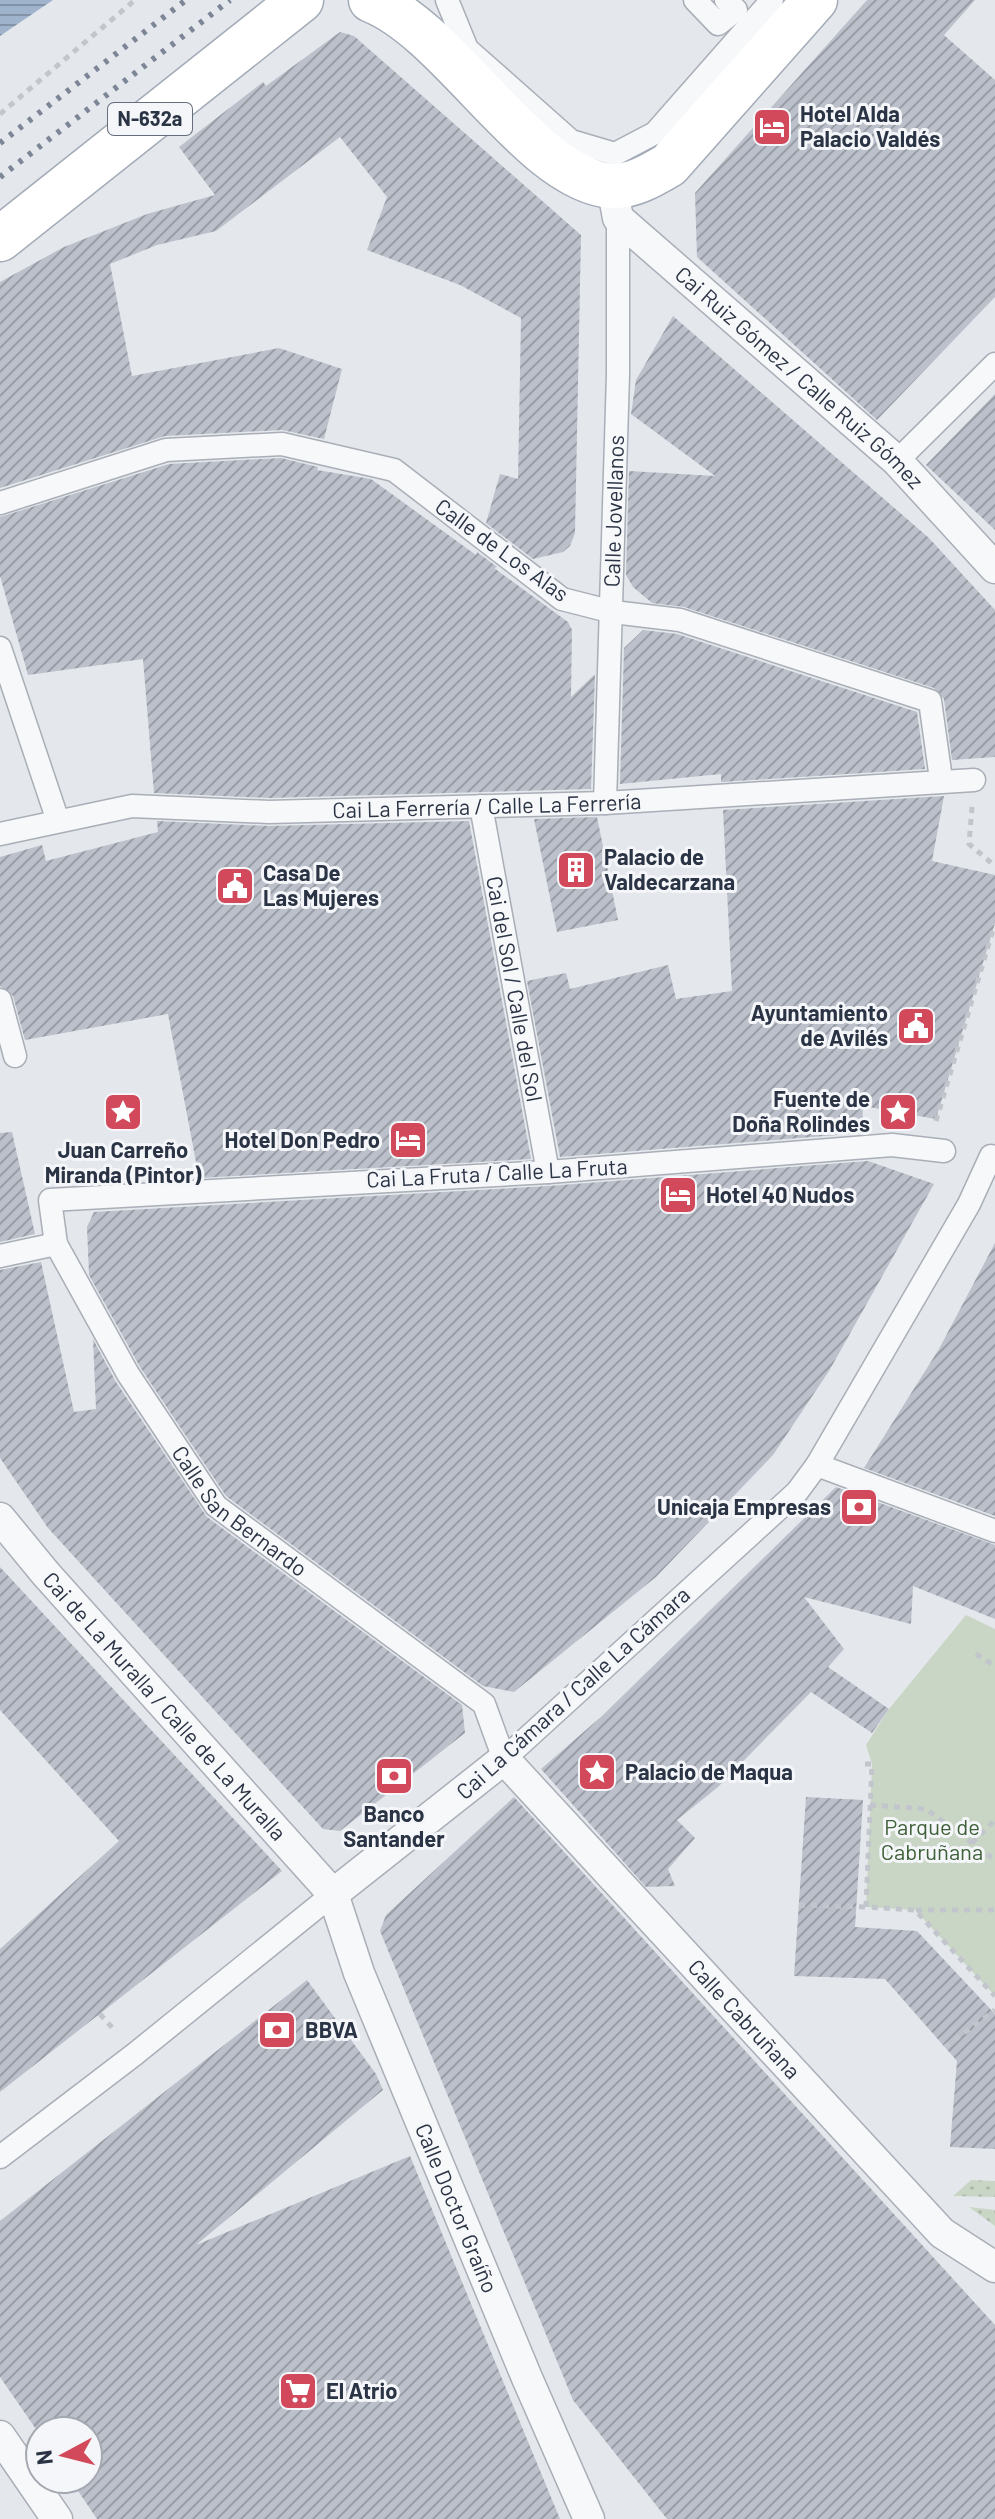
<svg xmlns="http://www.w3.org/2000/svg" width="995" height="2519" viewBox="0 0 995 2519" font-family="Barlow,sans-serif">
<defs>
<pattern id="grass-dots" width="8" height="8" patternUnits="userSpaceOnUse" patternTransform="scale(2)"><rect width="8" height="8" fill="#c9d6c5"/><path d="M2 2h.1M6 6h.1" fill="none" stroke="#adb8ab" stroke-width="1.8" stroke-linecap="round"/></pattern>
<pattern id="water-rules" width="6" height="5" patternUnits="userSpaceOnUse" patternTransform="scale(2)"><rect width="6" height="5" fill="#9fb4cc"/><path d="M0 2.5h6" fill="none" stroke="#8293a7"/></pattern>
<pattern id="building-hatch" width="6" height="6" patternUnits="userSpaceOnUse" patternTransform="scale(2)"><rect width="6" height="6" fill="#bbc0ca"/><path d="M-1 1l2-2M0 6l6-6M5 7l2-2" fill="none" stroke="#989da6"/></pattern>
</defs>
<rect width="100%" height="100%" fill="#e4e7ec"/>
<path fill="url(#grass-dots)" d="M971 2180 995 2181V2197L953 2196Z
M969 2207 995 2210V2226Z"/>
<path fill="#c9d6c5" d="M966 1615 995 1629V1996L915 1910 866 1907 872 1764 866 1745 889 1709Z"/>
<path fill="url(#water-rules)" d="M0 0H53L0 36Z"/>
<path fill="url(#building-hatch)" d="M867 0H975L944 35 995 80V297L877 420 697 257 695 193Z
M340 32 354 36 581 235 575 533 570 546 563 552 533 559 486 523 500 474 518 479 521 318 460 285 367 250 387 197 340 137 216 231 157 245 110 264 132 376 279 348 342 369 324 439 282 430 165 436 0 488V282L64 247 147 214 215 195 179 147 263 82 266 86Z
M673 316 929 538 995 610V757L952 760 944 699 934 688 684 607 652 603 633 587 626 575 629 471 715 476 631 414 636 380Z
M995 394V530L926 465Z
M281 458 318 467 317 470 371 479 476 555 477 552 497 567 494 568 568 622 572 630 571 697 595 674 591 789 269 798 154 793 143 659 28 675 0 576V517L169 464Z
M643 630 677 634 917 712 925 769 721 782V774L620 784 624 648Z
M944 796 932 861 995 875V923L936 1119 863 1106 862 1133 560 1157 527 981 566 973 570 989 668 965 676 999 732 991 723 810Z
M597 817 618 920 557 932 534 819Z
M157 821 269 826 469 821 531 1159 199 1178 168 1014 25 1040 13 996 0 986V857L42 845 46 861 158 832Z
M12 1132 35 1234 0 1242V1133Z
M868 1161 934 1184 829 1371 773 1455 656 1577 514 1692 483 1686 226 1496 140 1367 89 1275 87 1227 94 1212 549 1186Z
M995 1243V1516L864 1468 939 1349Z
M41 1262 74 1412 96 1409 93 1339 116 1382 207 1517 462 1705 465 1733 340 1831 323 1829 48 1528 0 1458V1270Z
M836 1487 995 1545V1619L913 1586 911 1624 804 1597 844 1649 828 1667 889 1709 872 1733 811 1692 718 1787 677 1820 695 1838 668 1869 675 1886 646 1887 541 1769 602 1716Z
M0 1567 282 1871 0 2092V1949L119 1841 0 1710Z
M514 1797 995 2325V2519H667L573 2400 380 1931 386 1915Z
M806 1797 863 1800 855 1927 917 1931 995 2014V2149L950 2147 957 2061 885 1979 794 1976Z
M307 1980 376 2074 383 2090 196 2245 410 2156 560 2519H97L70 2479H88V2431H40V2435L0 2377V2221Z"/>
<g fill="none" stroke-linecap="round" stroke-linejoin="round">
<defs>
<g id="pedestrian">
<path d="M447 0 467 49 571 141 615 154 655 133 772 0"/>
<path d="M695 0 718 24 736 10 726 0"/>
<path d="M897 461 995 364"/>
<path d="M0 503 166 450 282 444 394 470 562 599 613 612 680 620 930 701 941 779"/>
<path d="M0 648 58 821"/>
<path id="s1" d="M605 803 618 374V218"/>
<path id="s2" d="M481 806 548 1172"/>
<path id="s3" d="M0 834 132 806 269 812 605 803 974 780"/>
<path d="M0 1000 15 1056"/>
<path id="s4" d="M944 1151 892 1145 548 1172 50 1200 56 1244 128 1374 216 1506 484 1704 504 1759 797 1492 817 1465 969 1204 991 1156"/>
<path d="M0 1256 56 1244"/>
<path d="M817 1465 995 1531"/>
<path d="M0 2157 135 2054 333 1894"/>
</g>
<g id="minor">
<path id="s5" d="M612 186 618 218 897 461 995 568"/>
<path id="s6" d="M0 1518 46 1574 333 1894 359 1973 527 2378 589 2519"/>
<path id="s7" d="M333 1894 504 1759 942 2233 995 2267"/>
<path d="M0 2436 57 2519"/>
</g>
<path id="primary" d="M371 0C452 32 531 180 612 186 632 187 652 175 669 165L815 0
M0 239 301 0"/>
</defs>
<use href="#pedestrian" stroke="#a9aeb7" stroke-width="25"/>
<use href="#minor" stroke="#a9aeb7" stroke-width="33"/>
<use href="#primary" stroke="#a3abb8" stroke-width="47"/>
<path stroke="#c2c5cb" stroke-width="5" stroke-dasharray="6 6" stroke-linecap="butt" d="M0 114 135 0
M972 807 969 844 995 866
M936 1121 995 923
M976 1654 995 1666
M865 1764H872L866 1907 915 1910 995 1996
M870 1805 926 1809 995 1860
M972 1843 995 1820
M799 1905 866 1907
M916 1910H995
M100 2014 116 2032
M945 2047 995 2010"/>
<use href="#pedestrian" stroke="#f7f8fa" stroke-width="22"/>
<use href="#minor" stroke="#f7f8fa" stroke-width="30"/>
<use href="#primary" stroke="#fff" stroke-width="44"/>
<path stroke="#7d8696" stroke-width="6" stroke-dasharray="4 8" stroke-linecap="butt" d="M0 143 186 0
M0 177 230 0"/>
</g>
<defs>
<symbol id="hotel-square" viewBox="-11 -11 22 22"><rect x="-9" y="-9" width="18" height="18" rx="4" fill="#d1495b" stroke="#f4f6f9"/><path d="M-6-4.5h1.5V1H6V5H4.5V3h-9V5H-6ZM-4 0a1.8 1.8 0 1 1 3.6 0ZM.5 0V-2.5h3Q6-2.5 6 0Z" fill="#fff"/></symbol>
<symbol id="building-square" viewBox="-11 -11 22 22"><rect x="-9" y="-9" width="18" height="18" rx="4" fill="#d1495b" stroke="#f4f6f9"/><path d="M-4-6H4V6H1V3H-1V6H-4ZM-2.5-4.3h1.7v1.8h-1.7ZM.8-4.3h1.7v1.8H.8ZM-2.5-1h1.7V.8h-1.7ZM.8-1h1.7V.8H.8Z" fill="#fff"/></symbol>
<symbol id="civic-square" viewBox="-11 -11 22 22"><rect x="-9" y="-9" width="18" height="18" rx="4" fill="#d1495b" stroke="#f4f6f9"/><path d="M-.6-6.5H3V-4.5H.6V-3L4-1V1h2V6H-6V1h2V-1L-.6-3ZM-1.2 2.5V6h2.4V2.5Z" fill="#fff"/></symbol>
<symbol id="sight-square" viewBox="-11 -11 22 22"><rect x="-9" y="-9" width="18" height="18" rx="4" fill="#d1495b" stroke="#f4f6f9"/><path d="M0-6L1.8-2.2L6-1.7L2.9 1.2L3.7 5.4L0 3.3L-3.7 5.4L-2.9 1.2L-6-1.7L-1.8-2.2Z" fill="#fff"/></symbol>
<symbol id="bank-square" viewBox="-11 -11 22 22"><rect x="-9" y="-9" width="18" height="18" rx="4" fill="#d1495b" stroke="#f4f6f9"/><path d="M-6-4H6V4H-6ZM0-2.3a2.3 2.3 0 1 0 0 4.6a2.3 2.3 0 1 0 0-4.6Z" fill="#fff"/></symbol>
<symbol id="supermarket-square" viewBox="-11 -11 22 22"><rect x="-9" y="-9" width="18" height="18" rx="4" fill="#d1495b" stroke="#f4f6f9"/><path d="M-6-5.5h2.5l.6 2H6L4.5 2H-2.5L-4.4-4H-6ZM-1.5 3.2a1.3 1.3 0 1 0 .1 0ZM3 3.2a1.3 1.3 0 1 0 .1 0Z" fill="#fff"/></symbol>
</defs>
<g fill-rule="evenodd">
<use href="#hotel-square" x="750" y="105" width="44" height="44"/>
<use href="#building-square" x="554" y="848" width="44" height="44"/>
<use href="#civic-square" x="213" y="864" width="44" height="44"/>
<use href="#civic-square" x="894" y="1004" width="44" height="44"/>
<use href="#sight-square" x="101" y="1090" width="44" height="44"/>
<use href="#sight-square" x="876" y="1090" width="44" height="44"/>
<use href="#hotel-square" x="386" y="1118" width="44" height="44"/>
<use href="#hotel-square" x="656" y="1173" width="44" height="44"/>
<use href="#bank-square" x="837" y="1485" width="44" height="44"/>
<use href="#sight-square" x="575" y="1750" width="44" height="44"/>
<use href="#bank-square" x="372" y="1754" width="44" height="44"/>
<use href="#bank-square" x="255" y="2008" width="44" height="44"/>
<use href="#supermarket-square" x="276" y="2369" width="44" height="44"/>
</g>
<g text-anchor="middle" stroke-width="6" stroke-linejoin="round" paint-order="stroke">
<rect fill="#f4f6f9" stroke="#676e7b" stroke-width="2" x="108" y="103" width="84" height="32" rx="6"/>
<g font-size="20" font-weight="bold" fill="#2b3445">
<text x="150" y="126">N-632a</text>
</g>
<g font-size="22" font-weight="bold" fill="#2b3445" stroke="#f4f6f9" text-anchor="start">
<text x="800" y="122">Hotel Alda<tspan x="800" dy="25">Palacio Valdés</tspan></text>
<text x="604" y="865">Palacio de<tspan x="604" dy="25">Valdecarzana</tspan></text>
<text x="263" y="881">Casa De<tspan x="263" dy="25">Las Mujeres</tspan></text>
<text x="888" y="1021" text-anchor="end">Ayuntamiento<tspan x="888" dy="25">de Avilés</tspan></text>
<text x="870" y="1107" text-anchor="end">Fuente de<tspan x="870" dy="25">Doña Rolindes</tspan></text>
<text x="380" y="1148" text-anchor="end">Hotel Don Pedro</text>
<text x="123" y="1158" text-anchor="middle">Juan Carreño<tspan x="123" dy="25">Miranda (Pintor)</tspan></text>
<text x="706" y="1203">Hotel 40 Nudos</text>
<text x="831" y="1515" text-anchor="end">Unicaja Empresas</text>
<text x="625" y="1780">Palacio de Maqua</text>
<text x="394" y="1822" text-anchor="middle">Banco<tspan x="394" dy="25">Santander</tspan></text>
<text x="305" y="2038">BBVA</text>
<text x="326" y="2399">El Atrio</text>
</g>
<g font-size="22" fill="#2b3445" stroke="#f4f6f9">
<text dy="8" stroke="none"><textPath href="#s5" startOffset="274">Cai Ruiz Gómez / Calle Ruiz Gómez</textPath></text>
<text dy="8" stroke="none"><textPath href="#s1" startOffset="292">Calle Jovellanos</textPath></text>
<text transform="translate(502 550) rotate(36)" y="8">Calle de Los Alas</text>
<text dy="8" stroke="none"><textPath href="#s3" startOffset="490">Cai La Ferrería / Calle La Ferrería</textPath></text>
<text dy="8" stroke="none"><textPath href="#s2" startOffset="186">Cai del Sol / Calle del Sol</textPath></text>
<text transform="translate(497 1173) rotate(-3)" y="8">Cai La Fruta / Calle La Fruta</text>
<text dy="8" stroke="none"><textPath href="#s4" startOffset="1268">Calle San Bernardo</textPath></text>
<text transform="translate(573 1693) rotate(-42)" y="8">Cai La Cámara / Calle La Cámara</text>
<text dy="8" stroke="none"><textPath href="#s6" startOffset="250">Cai de La Muralla / Calle de La Muralla</textPath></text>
<text dy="8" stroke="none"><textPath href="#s7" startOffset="572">Calle Cabruñana</textPath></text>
<text dy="8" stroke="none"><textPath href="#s6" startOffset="840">Calle Doctor Graíño</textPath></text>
</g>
<g font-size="22" fill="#3f6138" stroke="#f4f6f9">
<text x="932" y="1835">Parque de<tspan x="932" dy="25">Cabruñana</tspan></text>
</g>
</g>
<g transform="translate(64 2455) rotate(263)"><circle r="38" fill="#f4f6f9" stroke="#a4a8b1" stroke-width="2"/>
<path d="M0-6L14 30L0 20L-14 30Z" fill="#d1495b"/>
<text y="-12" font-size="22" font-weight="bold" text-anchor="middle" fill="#2b3445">N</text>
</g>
</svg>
